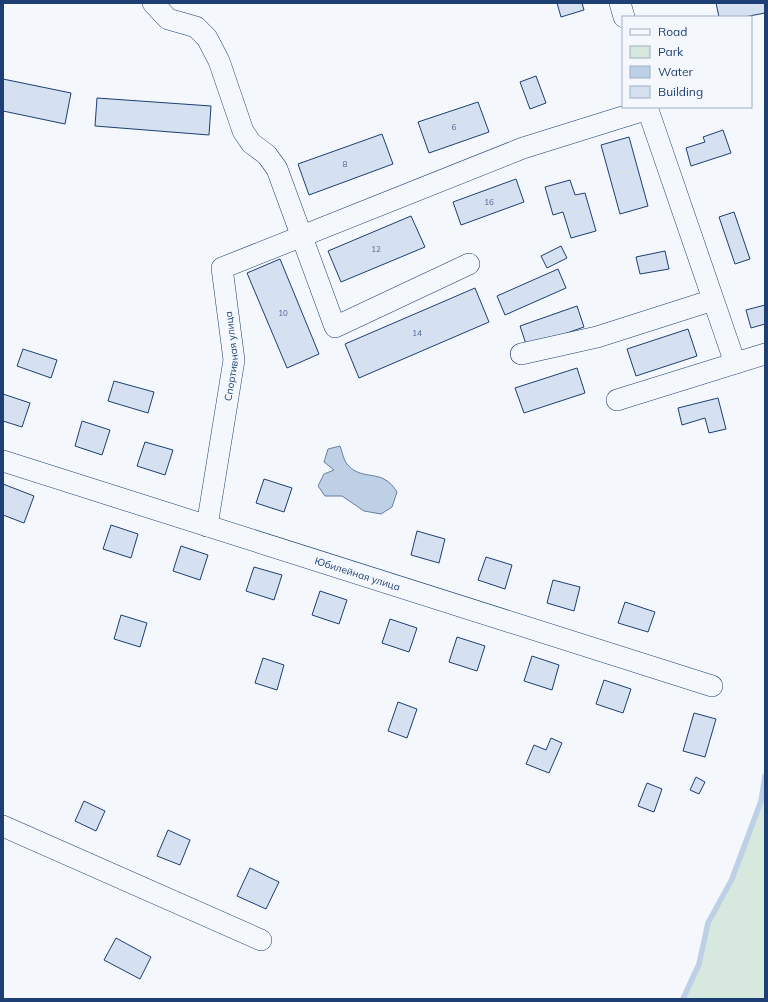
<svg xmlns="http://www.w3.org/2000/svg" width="768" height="1002" viewBox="0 0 768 1002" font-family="Mulish,sans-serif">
<rect width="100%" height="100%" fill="#f4f7fb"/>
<path fill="#d7e8df" stroke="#687fa3" d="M765 776V999H683L699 964 708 923 732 879 761 801Z"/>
<path fill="#bed0e5" stroke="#687fa3" d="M340 446C342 451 343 457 345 461 355 478 373 473 384 479 390 482 394 487 397 492L392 507 381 514 364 511 342 496H325L318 486 324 474 334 470 324 462 328 449Z"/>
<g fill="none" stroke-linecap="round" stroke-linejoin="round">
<path stroke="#bed0e5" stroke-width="5.5" d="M683 999 699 964 708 923 732 879 761 801 765 776"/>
</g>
<path fill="#d5e0f0" stroke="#1d3f73" d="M557 3H582L584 10 561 17Z
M716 3H765V13L744 17H719Z
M536 76 546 103 530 109 520 82Z
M3 79 71 93 65 124 3 111Z
M97 98 211 106 209 135 95 126Z
M478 102 489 132 429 153 418 122Z
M723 130 731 153 691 166 686 148 705 142 703 137Z
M382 134 393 164 309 195 298 164Z
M629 137 648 206 620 214 601 145Z
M516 179 524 202 461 225 453 202Z
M570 180 575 195 585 193 596 231 571 238 563 212 553 215 545 187Z
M734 212 750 259 735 264 719 217Z
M411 216 425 247 341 282 328 251Z
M561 246 567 258 547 268 541 256Z
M665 251 669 269 640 274 636 257Z
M280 259 319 354 287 368 247 273Z
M558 269 566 288 505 315 497 296Z
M475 288 489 322 359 378 345 344Z
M765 305V324L751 328 746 310Z
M577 306 584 327 527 347 520 326Z
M688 329 697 356 636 376 627 349Z
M23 349 57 360 51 378 17 366Z
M577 368 585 393 524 413 515 388Z
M114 381 154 392 148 413 108 401Z
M3 394 30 403 22 427 3 421Z
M718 398 726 429 709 433 705 418 682 425 678 408Z
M82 421 110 430 102 455 75 446Z
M145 442 173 450 165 475 137 466Z
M264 479 292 488 284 512 256 503Z
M3 484 34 496 24 523 3 515Z
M111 525 138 534 131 558 103 549Z
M417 531 445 539 439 563 411 555Z
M181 546 208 555 200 580 173 571Z
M486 557 512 565 505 589 478 580Z
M254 567 282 575 274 600 246 591Z
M553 580 580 587 574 611 547 603Z
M320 591 347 600 339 624 312 615Z
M625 602 655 612 648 632 618 623Z
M121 615 147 623 140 647 114 639Z
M390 619 417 628 409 652 382 643Z
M457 637 485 646 477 671 449 662Z
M532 656 559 665 552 690 524 681Z
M263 658 284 665 277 690 255 683Z
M604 680 631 689 623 713 596 704Z
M398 702 417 709 407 738 388 731Z
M694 713 716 719 705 757 683 751Z
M551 738 562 743 549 773 526 764 534 745 546 750Z
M696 777 705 782 699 794 690 790Z
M647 783 662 789 654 812 638 806Z
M84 801 105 811 96 831 75 821Z
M168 830 190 840 180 865 157 856Z
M250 868 279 882 266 909 237 896Z
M116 938 151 957 140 979 104 960Z"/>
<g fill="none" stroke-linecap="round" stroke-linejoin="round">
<defs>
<g id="minor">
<path d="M153 3 168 19 196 27 207 38 219 61 243 131 251 143 267 155 277 169 335 327 469 264"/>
<path d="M620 3 624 17"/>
<path d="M647 107 735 363"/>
<path d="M521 354 597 337 713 300"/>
<path d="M617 400 765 354"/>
<path id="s1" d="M3 461 712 686"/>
<path id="s2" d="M207 526 234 360 222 268 523 148 648 109"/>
<path d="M3 826 261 940"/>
</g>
</defs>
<use href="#minor" stroke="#1d3f73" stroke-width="22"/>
<use href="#minor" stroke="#f4f7fb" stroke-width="21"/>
</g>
<g text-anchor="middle" stroke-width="3" stroke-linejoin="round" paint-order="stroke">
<g font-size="8" fill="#4b6792">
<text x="454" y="130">6</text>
<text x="345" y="167">8</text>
<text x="489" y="205">16</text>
<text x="376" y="252">12</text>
<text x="283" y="316">10</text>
<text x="417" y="336">14</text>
</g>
<g font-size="10" fill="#1d3f73" stroke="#f4f7fb">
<text dy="4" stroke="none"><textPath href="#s2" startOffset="172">Спортивная улица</textPath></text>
<text dy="4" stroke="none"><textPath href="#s1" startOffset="372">Юбилейная улица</textPath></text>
</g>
</g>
<rect width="768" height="1002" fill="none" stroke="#1d3f73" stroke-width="8"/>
<rect x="622" y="16" width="130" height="92" fill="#f4f7fb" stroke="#9eadc5"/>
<rect x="630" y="29" width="20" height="6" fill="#f4f7fb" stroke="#9eadc5"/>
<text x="658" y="36" font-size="12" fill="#1d3f73">Road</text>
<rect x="630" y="46" width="20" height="12" fill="#d7e8df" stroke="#9eadc5"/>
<text x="658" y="56" font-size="12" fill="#1d3f73">Park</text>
<rect x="630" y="66" width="20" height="12" fill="#bed0e5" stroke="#9eadc5"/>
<text x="658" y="76" font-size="12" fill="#1d3f73">Water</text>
<rect x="630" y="86" width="20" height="12" fill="#d5e0f0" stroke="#9eadc5"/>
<text x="658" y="96" font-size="12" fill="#1d3f73">Building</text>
</svg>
